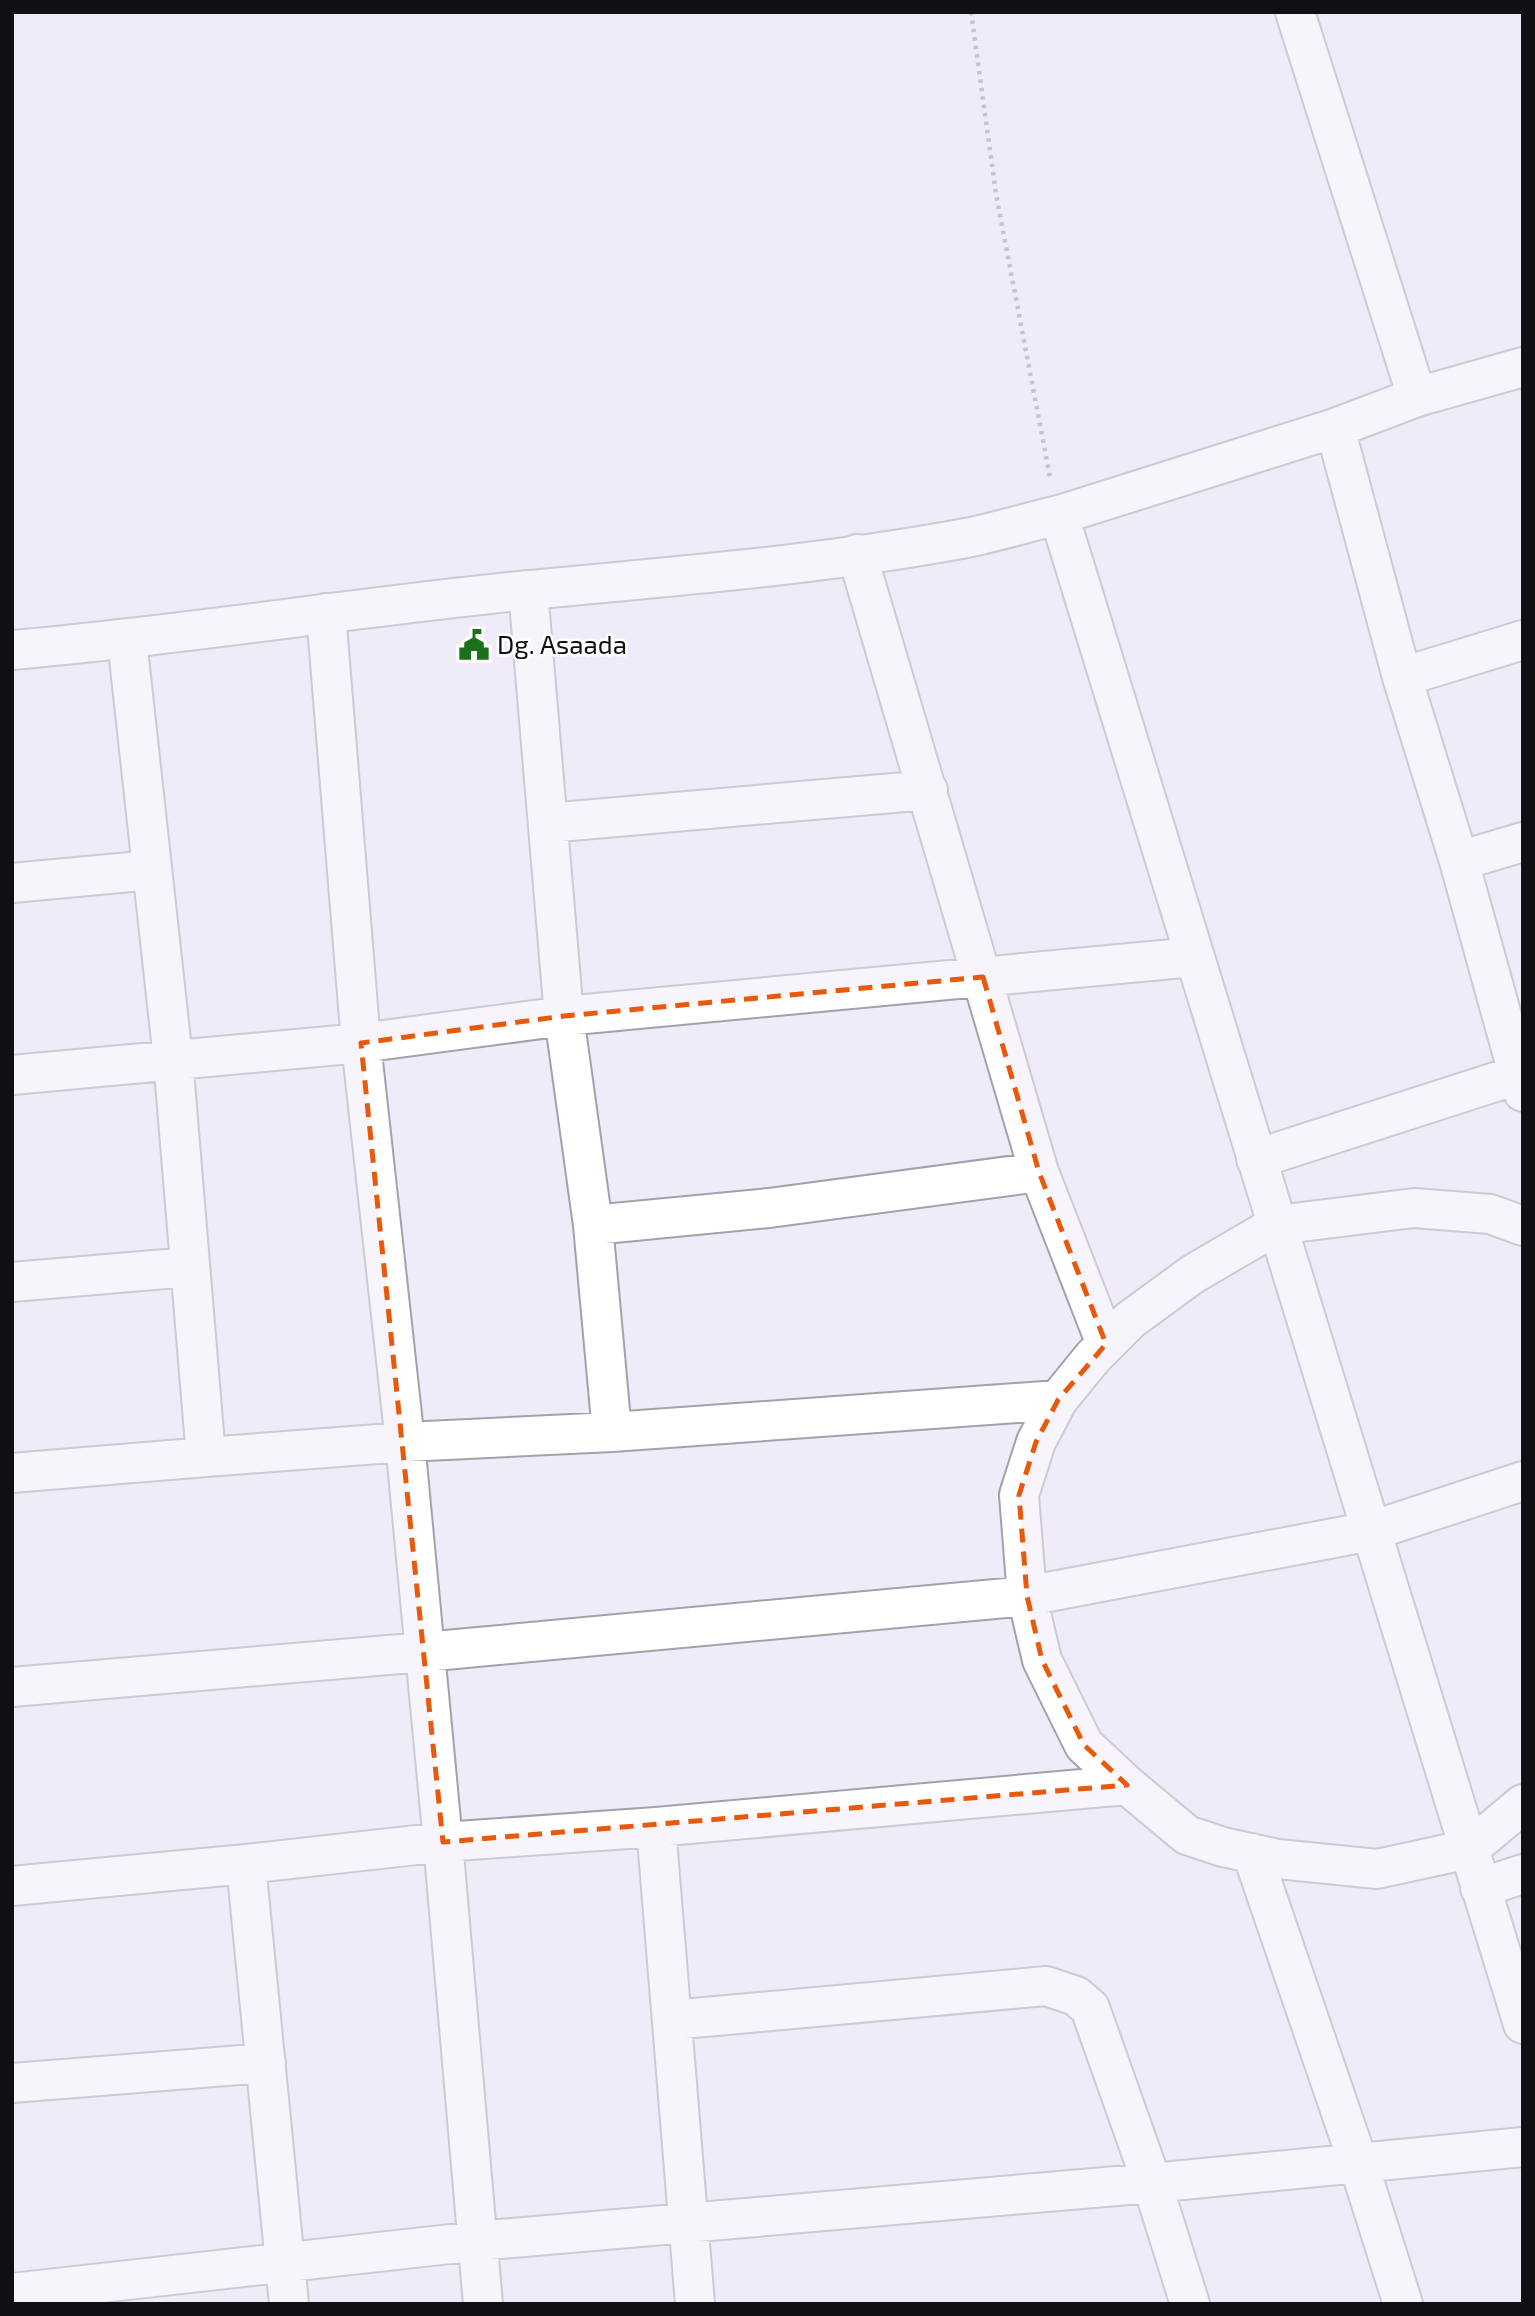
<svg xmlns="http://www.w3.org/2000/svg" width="1535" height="2316" viewBox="0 0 1535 2316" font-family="'Exo 2',sans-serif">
<rect width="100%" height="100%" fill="#f0ebf8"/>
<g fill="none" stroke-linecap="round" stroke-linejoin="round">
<defs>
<path id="minor" d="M1295 12 1417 397
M1335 428 1402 677 1459 861 1523 1092
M1059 515 1335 428 1417 397 1523 367
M857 554 1039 1172 1106 1344
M528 590 564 1016 593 1225 612 1432
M326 613 361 1043 405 1442 443 1842 483 2304
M1402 677 1523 640
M548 823 928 790
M1459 861 1523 842
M12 883 152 870
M12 1075 361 1043 564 1016 1194 957
M1256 1159 1523 1073
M593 1225 769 1208 1039 1172
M1523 1226 1490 1214 1414 1208 1277 1225 1193 1274 1130 1320 1093 1357 1058 1400 1036 1442 1019 1495 1027 1596 1042 1660 1084 1745 1127 1785 1187 1835 1223 1847 1278 1859 1377 1869 1469 1849 1523 1804
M12 1282 189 1267
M206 1457 405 1442 612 1432 1058 1400
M12 1473 206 1457 173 1059 127 640
M12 1687 424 1652 1027 1596 1371 1531 1523 1481
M656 1827 695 2304
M1252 1853 1358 2162 1403 2304
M246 1864 289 2304
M12 1886 246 1864 443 1842 656 1827 1127 1785
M1480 1888 1523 1874
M672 2020 1046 1986 1076 1996 1090 2008 1152 2183 1190 2304
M12 2083 266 2063
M12 2293 477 2241 1152 2183 1523 2147"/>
<path id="tertiary" d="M12 650C185 635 356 607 529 590 675 576 821 565 966 538 997 532 1028 522 1059 515L1523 2024"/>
</defs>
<use href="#minor" stroke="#a4a0ac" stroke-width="42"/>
<use href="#tertiary" stroke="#a4a0ac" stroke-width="42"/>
<path stroke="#94919a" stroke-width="4.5" stroke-dasharray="3.5 5" stroke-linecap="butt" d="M971 12 996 194 1050 477"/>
<use href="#minor" stroke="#fff" stroke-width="38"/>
<use href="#tertiary" stroke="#fff" stroke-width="38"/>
</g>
<path d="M0 0H1535V2316H0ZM983 977 1039 1172 1106 1344 1058 1400 1036 1442 1019 1495 1027 1596 1042 1660 1084 1745 1127 1785 443 1842 361 1043 564 1016Z" fill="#f0ebf8" fill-opacity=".55" fill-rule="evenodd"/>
<path fill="none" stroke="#e8590c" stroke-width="5" stroke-dasharray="14 9" stroke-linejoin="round" d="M983 977 1039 1172 1106 1344 1058 1400 1036 1442 1019 1495 1027 1596 1042 1660 1084 1745 1127 1785 443 1842 361 1043 564 1016Z"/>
<defs>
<symbol id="civic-bare" viewBox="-9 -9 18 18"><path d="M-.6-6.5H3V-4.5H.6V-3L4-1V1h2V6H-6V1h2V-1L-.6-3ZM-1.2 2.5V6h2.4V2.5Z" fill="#1b711b" stroke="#fff" stroke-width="2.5" paint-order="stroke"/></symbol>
</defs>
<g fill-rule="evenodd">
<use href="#civic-bare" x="452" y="623" width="44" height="44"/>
</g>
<g text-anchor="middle" stroke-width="5" stroke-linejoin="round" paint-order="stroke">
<g font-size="26" fill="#110f14" stroke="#fff" text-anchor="start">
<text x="497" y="654">Dg. Asaada</text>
</g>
</g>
<rect width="1535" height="2316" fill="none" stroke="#110f14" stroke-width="28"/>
</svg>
